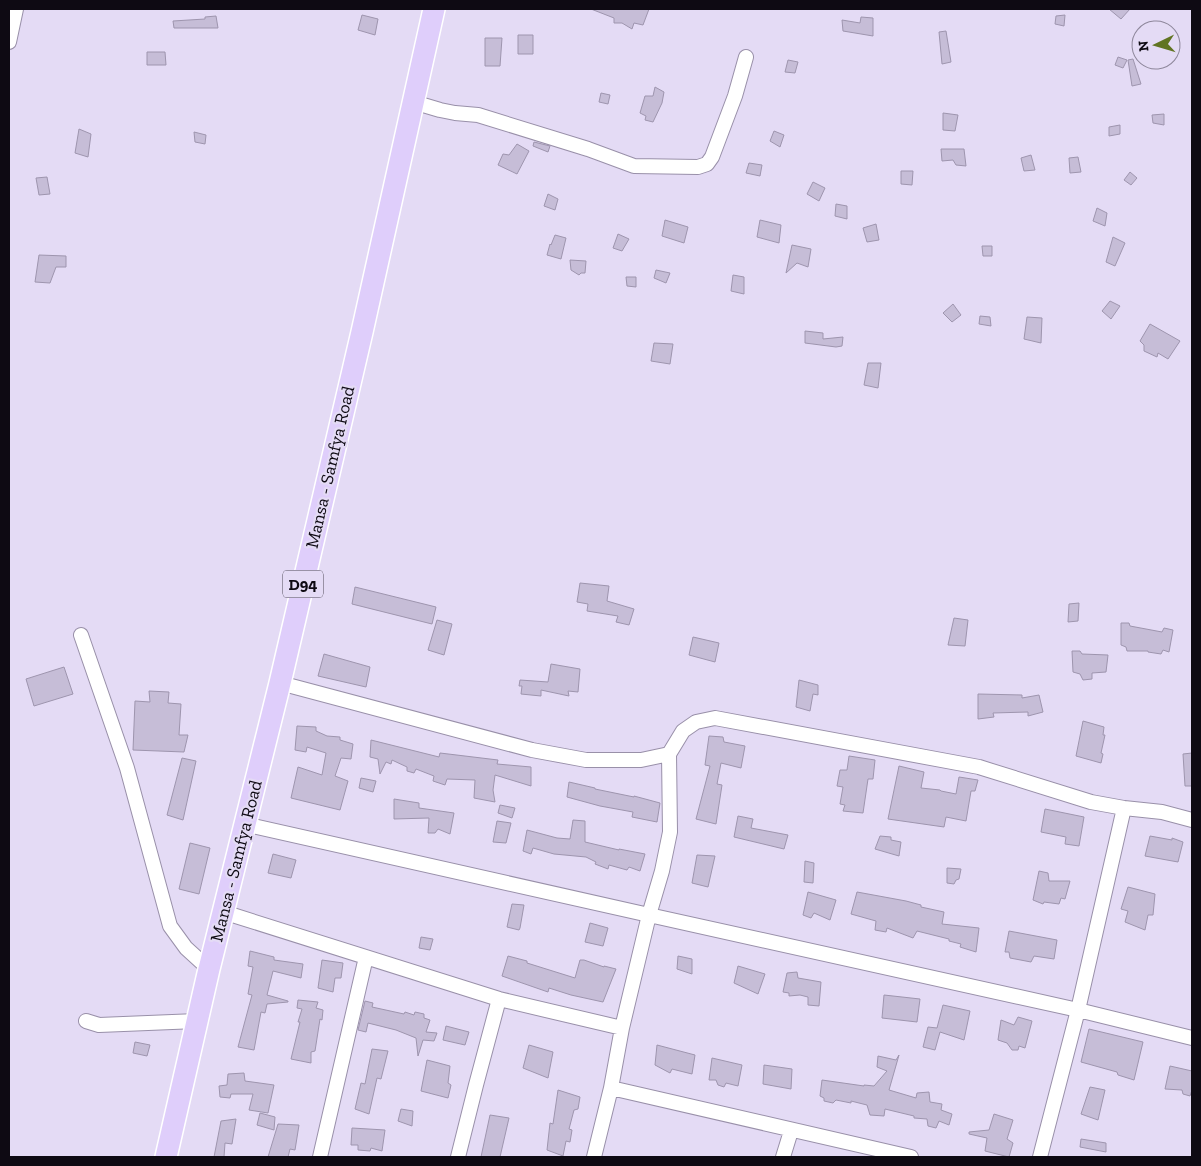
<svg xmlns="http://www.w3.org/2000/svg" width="1201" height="1166" viewBox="0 0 1201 1166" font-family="'Zilla Slab',serif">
<rect width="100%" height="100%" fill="#e4dbf5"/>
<path fill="#c6bdd7" stroke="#9e95ae" d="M591 9H649L643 25 634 23 632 29 622 23H614V18Z
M1109 9H1130L1121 19Z
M362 15 378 19 375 35 358 30Z
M1065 15 1064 26 1055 24 1056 16Z
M216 16 218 28H174L173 21 205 19V17Z
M861 17 873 18V36L843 31 842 20 860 23Z
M946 31 951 62 942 64 939 32Z
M518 35H533V54H518Z
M485 38H502L500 66H485Z
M147 52H165L166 65H147Z
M1118 57 1127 60 1123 68 1115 65Z
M1133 59 1141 84 1132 86 1128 60Z
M788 60 798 62 795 73 785 72Z
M655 87 664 92 662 103 653 122 645 120 646 116 640 113 645 96H653Z
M601 93 610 95 608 104 599 102Z
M943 113 958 115 955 131 943 130Z
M1164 114V125L1153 123 1152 115Z
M1120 125V134L1109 136V127Z
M79 129 91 134 88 157 75 153Z
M774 131 784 135 780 147 770 141Z
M194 132 206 135 205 144 195 142Z
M534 142 550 146 548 152 533 146Z
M517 144 529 151 517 174 498 165 503 154 509 155Z
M941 149H964L966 166 956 165 953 160 942 161Z
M1031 155 1035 170 1024 171 1021 158Z
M1078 157 1081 172 1070 173 1069 158Z
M749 163 762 165 760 176 746 173Z
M901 171H913L912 185 901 184Z
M1130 172 1137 178 1131 185 1124 180Z
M47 177 50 194 39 195 36 178Z
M813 182 825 188 819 201 807 194Z
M548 194 558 199 555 210 544 206Z
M836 204 847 206V219L835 216Z
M1097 208 1107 213 1105 226 1093 221Z
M665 220 688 227 684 243 662 236Z
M760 220 781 225 779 243 757 237Z
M876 224 879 240 867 242 863 228Z
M618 234 629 239 622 251 613 248Z
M555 235 566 238 561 259 547 255 550 244 551 245Z
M1113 237 1125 243 1115 266 1106 262Z
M792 245 811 249 808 267 797 263 786 273Z
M982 246H992V256H983Z
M39 255 66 256V267H56L50 283 35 282Z
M570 260 586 261 585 273H581L579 275 571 270Z
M656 270 670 273 666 283 654 278Z
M733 275 744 277V294L731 291Z
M626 277H636V287L627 286Z
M1110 301 1120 306 1111 319 1102 311Z
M953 304 961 315 952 322 943 313Z
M980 316 990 317 991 326 979 324Z
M1027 317 1042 318 1041 343 1024 339Z
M1150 324 1180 341 1168 359 1158 353 1157 357 1144 351V345L1140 341Z
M805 331 823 333V339L843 337 842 346 836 347 805 343Z
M654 343 673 344 670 364 651 361Z
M868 363H881L878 388 864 385Z
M580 583 609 586 607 601 634 609 629 625 616 622 618 616 587 611 588 604 577 602Z
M355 587 436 607 432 624 352 604Z
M1079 603 1078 621 1068 622 1069 604Z
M954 618 968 620 965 646 948 645Z
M437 620 452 624 444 655 428 650Z
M1121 623H1129L1130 626 1162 632 1164 628 1173 630 1169 652 1163 650 1161 654 1148 652V651H1127L1126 647 1121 645Z
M693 637 719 643 715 662 689 655Z
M1072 651H1080L1082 654 1108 655 1106 672 1092 673V679L1083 680 1080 674 1073 672Z
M324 654 370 667 366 687 318 676Z
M551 664 580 669 578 692 568 691 569 696 541 690V696L521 694 522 686H519L520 680 548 682Z
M64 667 73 694 34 706 26 679Z
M799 680 818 685V695L813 694 810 711 796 707Z
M149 691 169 692 168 703 181 704 179 735H188L184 752 133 750 135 701 150 702Z
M978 694 1022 695V698L1039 695 1043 712 1028 716V712L993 713 994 717 978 719Z
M1083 721 1104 727 1103 735H1105L1101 753 1103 754 1101 763 1076 756Z
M297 726 316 727V731L327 736 340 737V740L353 744 351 759 341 758 335 776 348 781 340 810 291 798 298 767 322 775 326 753 307 747 306 752 295 750Z
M709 736 723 737 724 742 745 746 741 768 721 763 717 784 722 785 716 824 696 819 710 766 705 765Z
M371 740 439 757 440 753 498 760 497 764 531 767V786L495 775 493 790 495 802 474 798 475 780 447 779 445 785 433 781 434 776 416 769 414 773 407 771V767L392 760 391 764 386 762 380 774 378 759 370 757Z
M1192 753V786H1185L1183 754Z
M849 756 875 760 873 779H868L863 813 843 811 845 805 840 804 843 787 837 786 840 770H847Z
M182 758 196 761 183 820 167 815Z
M899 766 924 772 921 788 940 790 941 791 956 794 959 777 978 780 975 791H971L966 821 946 817 944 827 888 819Z
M361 778 376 781 373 792 359 788Z
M569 782 595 788V789L634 797V796L660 803 657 822 632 817 633 812 600 806 567 797Z
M394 799 419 803V808L454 813 450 834 438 829 435 833H428L429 818 394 819Z
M500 805 515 808 512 818 498 813Z
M1045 809 1084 817 1079 846 1065 844 1066 837 1041 832Z
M738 816 753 819 751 828 788 835 784 849 734 837Z
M573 820 585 821V842L619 850V849L645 854 640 871 629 867 627 870 609 865 608 869 595 864 596 862 586 857 554 854 533 848 531 854 523 851 527 830 557 838 570 839Z
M497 821 511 823 506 843 493 842Z
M880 836 891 837V840L901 842 899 856 875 849Z
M1150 836 1172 840V838L1183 842 1178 862 1145 856Z
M190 843 210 848 199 894 179 889Z
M273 854 296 860 291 878 268 873Z
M697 855 715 856 708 887 692 883Z
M805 861 814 863 813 883 804 882Z
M947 868 961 869 959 879 956 880 954 884 947 883Z
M1039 871 1048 873 1049 881H1070L1065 899 1061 898 1059 904 1044 902 1043 904 1033 900Z
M1128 887 1155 894 1153 915H1148L1145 930 1125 922 1128 911 1121 909Z
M808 892 836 900 830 920 814 913 811 918 803 915Z
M857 892 906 901 921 905V907L944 912 942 924 979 928 976 952 960 947 961 944 949 941V939L917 931 913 938 887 928 886 932 875 930 876 921 851 914Z
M512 904 524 905 520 928 519 930 507 927Z
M590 923 608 928 603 946 585 942Z
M1009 931 1057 940 1054 959 1034 956 1031 962 1010 958 1009 952H1005Z
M421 937 433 939 430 950 419 948Z
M250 951 274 957V960L303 964 301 978 273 971 267 995 288 1001V1002L267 1004 265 1013 261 1012 254 1050 238 1047 252 995 248 994 253 967 248 966Z
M508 956 527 961V963L575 978 580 960H584L604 967V966L616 969 603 1002 571 995 549 988 548 992 502 976Z
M678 956 692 959V974L677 969Z
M322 960 343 963 341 978H335L333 992 318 988Z
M738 966 765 974 758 994 734 983Z
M797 972 798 978 821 982 819 1006 808 1005V997L800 995 789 996V993L783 992 787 973Z
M884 995 920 999 917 1022 882 1018Z
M298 1000 318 1002 316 1008 323 1010 322 1020 320 1019 315 1051 311 1052V1063L291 1059 300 1022H298L302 1009 297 1008Z
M365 1001 373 1003 372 1007 404 1014 405 1012 414 1015 415 1012 424 1014V1018L430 1020 426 1032 437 1033 434 1041 423 1040 418 1056 416 1038 396 1030 368 1023 366 1032 358 1030Z
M943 1005 970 1011 964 1040 940 1032 935 1050 923 1047 928 1027 937 1028Z
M1018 1017 1032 1021 1025 1048 1019 1046 1018 1050H1012L1007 1043 998 1040 1001 1020 1014 1025Z
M446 1026 469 1032 465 1045 443 1040Z
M1089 1029 1143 1042 1134 1080 1118 1075 1117 1072 1081 1062Z
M135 1042 150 1045 147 1056 133 1053Z
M529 1045 553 1052 548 1078 523 1068Z
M657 1045 695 1055 692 1074 672 1069 670 1073 655 1065Z
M372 1049 388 1051 381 1079 377 1078 369 1114 355 1109 361 1083 365 1084Z
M899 1055 889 1090 916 1098 917 1093 929 1092 930 1102 942 1104 941 1110 952 1114 949 1125 939 1121 936 1128 928 1126 927 1119 914 1118V1116L885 1109 884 1116 870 1115 867 1105 851 1101V1103L836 1100 833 1103 824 1101V1098L820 1096 822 1080 864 1086V1085L874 1086 887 1071 877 1067 878 1056 896 1060Z
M712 1058 742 1065 738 1086 726 1083 724 1087 718 1085 716 1080H709Z
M427 1060 450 1066 448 1083 451 1085 448 1098 421 1091Z
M764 1065 792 1069 791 1089 763 1084Z
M1170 1066 1192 1071V1090L1190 1096 1183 1094 1182 1090 1165 1089Z
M244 1073 245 1081 274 1085 268 1113 249 1110 253 1094H231L230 1098 220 1097 219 1086 227 1085 228 1074Z
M1090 1087 1105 1090 1098 1120 1081 1114Z
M558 1090 580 1097 578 1109 574 1110 569 1129 572 1130 570 1142 566 1141 563 1156 547 1150 550 1123 553 1124Z
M401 1109 413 1111 412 1126 398 1121Z
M260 1113 275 1117 274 1130 257 1125Z
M994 1114 1013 1120 1007 1139 1013 1143 1009 1157 985 1151 987 1138 969 1134V1132L989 1130Z
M490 1115 509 1118 500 1157H481Z
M236 1119 232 1144 225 1143 224 1157H214L221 1121Z
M278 1124 299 1125 295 1150 290 1149 288 1157H268Z
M352 1128 385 1130 382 1151 371 1148 370 1151 358 1150V1145H351Z
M1081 1139 1106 1143V1152L1080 1147Z"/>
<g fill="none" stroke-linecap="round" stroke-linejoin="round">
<defs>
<path id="street" d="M9 42 16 9
M413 102 440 110 455 113 478 115 588 149 634 166 698 167 707 164 712 157 735 96 746 57
M81 635 127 768 170 926 186 948 209 969
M280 683 532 750 586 760H641L669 754 670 832 662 871 649 915 622 1028 611 1088 911 1157
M669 754 683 731 696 722 715 718 979 767 1091 802 1124 808 1162 812 1192 820
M244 824 649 915 1078 1010 1192 1038
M223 912 499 999 622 1028
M86 1021 99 1025 197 1021
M320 1157 366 957
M458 1157 476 1085 499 999
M594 1157 611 1088
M783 1157 791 1131
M1040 1157 1078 1010 1124 808"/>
<path id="primary" d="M166 1157 209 969 280 683 362 332 434 9"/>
</defs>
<use href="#street" stroke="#9990a9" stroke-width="16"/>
<use href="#primary" stroke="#fff" stroke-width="24"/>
<use href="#street" stroke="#fff" stroke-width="14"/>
<use href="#primary" stroke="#dfcefb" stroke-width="21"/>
</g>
<g text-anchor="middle" stroke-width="4.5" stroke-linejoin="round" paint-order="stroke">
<rect fill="#e4dbf5" stroke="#4e4957" stroke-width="1" x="283" y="570.5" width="40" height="27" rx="4"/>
<g font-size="16" font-weight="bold" fill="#0e0a13">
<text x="303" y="590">D94</text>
</g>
<g font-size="18" fill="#0e0a13" stroke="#e4dbf5">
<text transform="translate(330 467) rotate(-77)" y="6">Mansa - Samfya Road</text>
<text transform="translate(236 861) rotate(-76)" y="6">Mansa - Samfya Road</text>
</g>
</g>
<rect width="1201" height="1166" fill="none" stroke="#0e0a13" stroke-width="20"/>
<g transform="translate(1156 45) rotate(265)"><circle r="24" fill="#e4dbf5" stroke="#8e879b"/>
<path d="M0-4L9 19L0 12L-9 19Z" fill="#617422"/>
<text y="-8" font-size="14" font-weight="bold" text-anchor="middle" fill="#0e0a13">N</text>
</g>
</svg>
